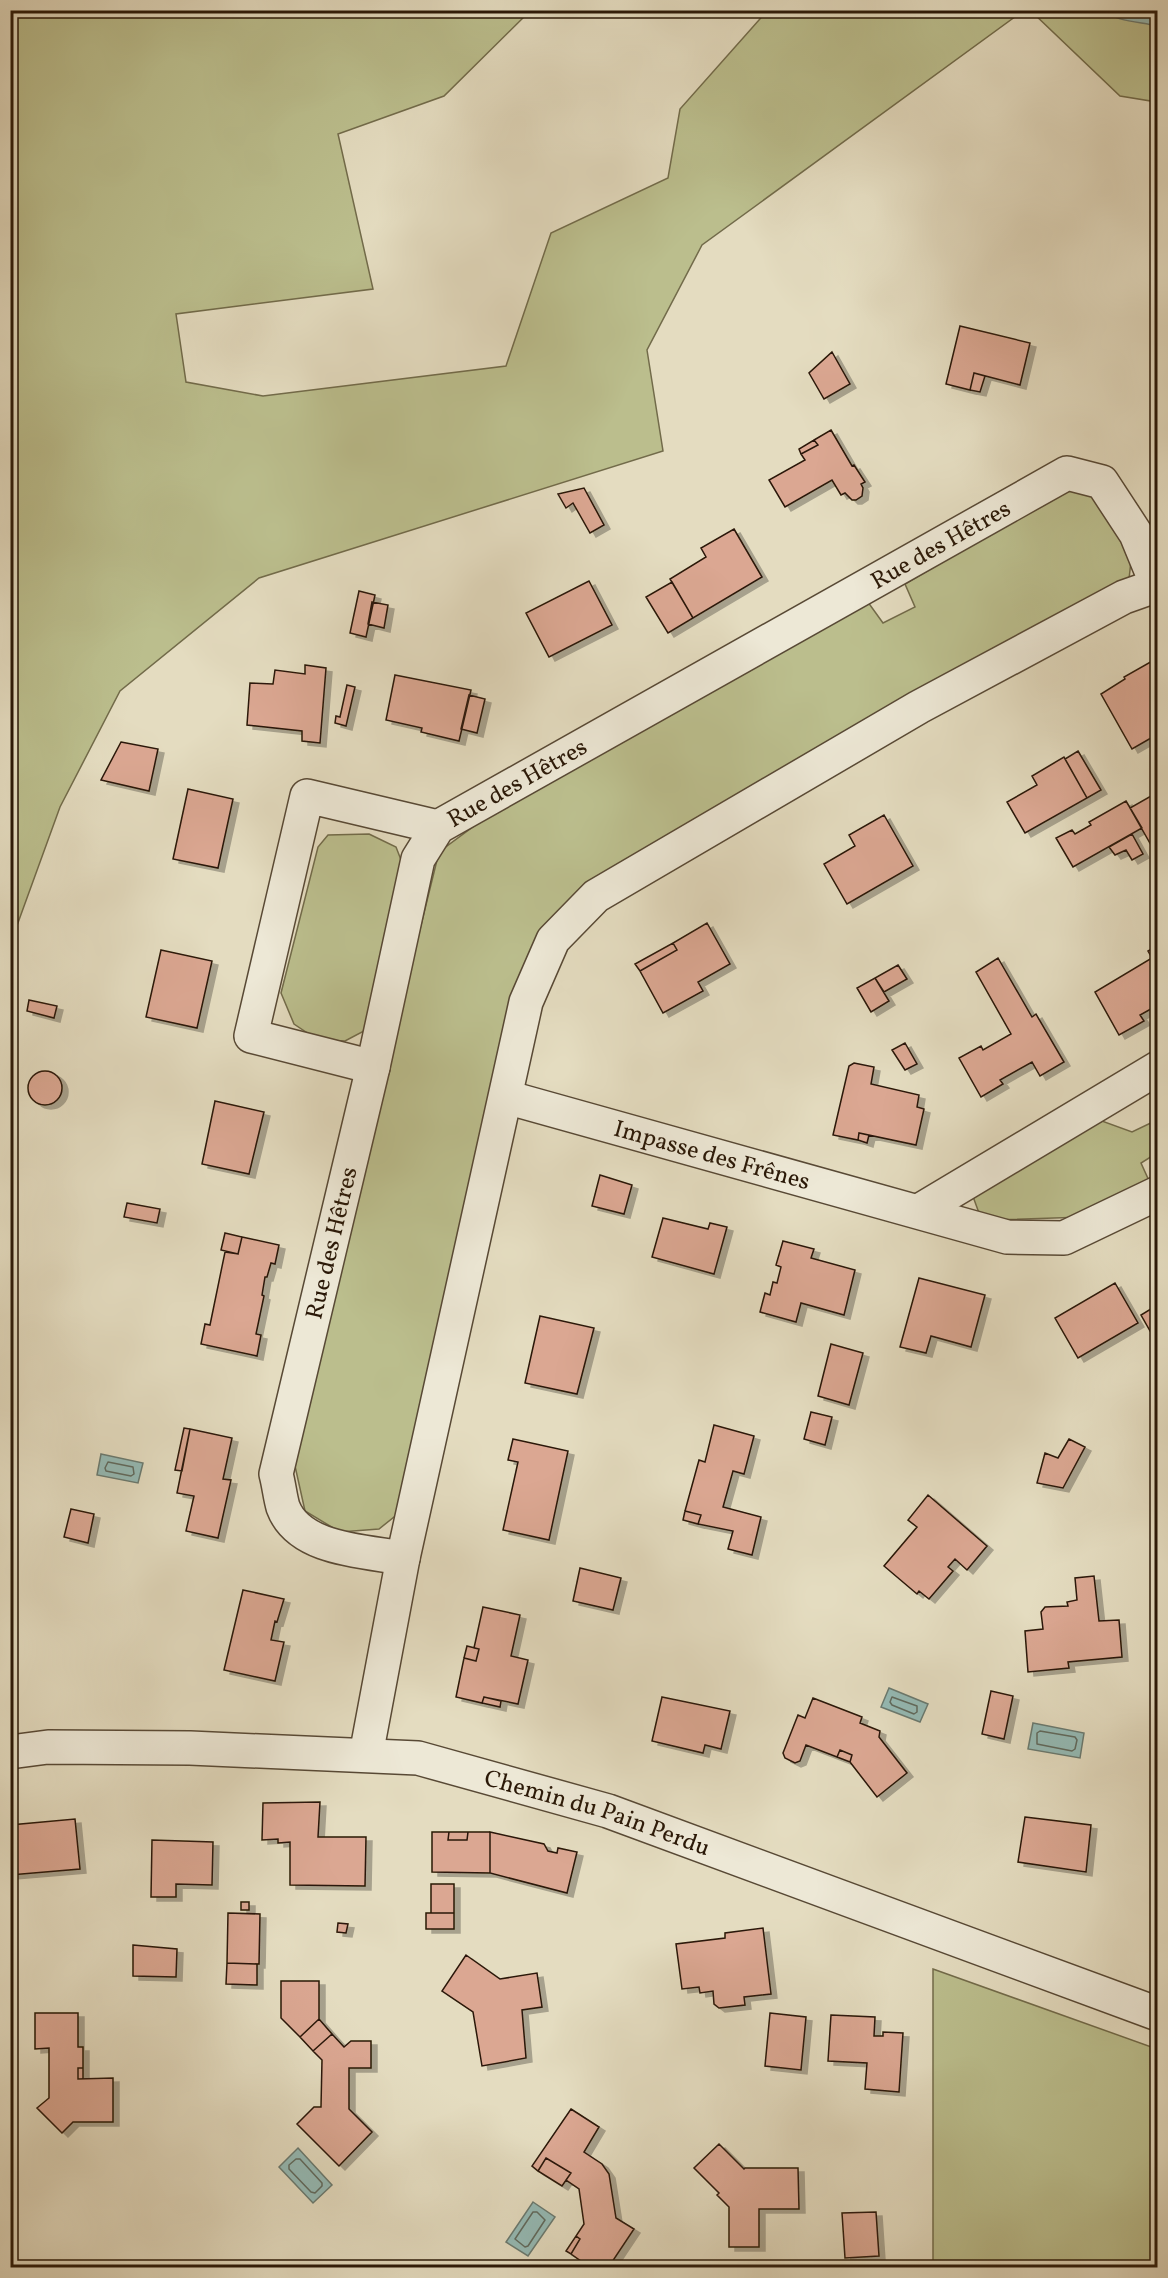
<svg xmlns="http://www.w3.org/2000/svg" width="1168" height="2278" viewBox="0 0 1168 2278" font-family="Vollkorn,serif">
<defs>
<filter id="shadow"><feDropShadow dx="6" dy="4" stdDeviation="0" flood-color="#0004"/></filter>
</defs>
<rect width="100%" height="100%" fill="#e4dcc0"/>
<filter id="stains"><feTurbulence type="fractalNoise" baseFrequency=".00333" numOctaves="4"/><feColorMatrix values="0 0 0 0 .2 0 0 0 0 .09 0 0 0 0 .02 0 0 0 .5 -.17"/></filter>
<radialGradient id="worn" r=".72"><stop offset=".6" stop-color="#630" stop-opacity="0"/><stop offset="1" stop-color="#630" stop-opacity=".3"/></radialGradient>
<path fill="#bbbe8d" stroke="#726b4a" stroke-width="1.5" d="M11 10 530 11 444 96 338 134 373 289 176 314 186 382 263 396 506 366 551 233 668 178 680 109 767 11H1023L702 245 647 350 663 451 259 578 120 691 60 807 11 942Z
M1031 11H1157V102L1120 96Z
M1070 487 1099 498 1132 552 1129 579 552 920 519 976 404 1509 379 1529 340 1532 305 1511 295 1466 376 1108 439 852 485 818 865 598 883 623 915 607 905 584Z
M369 834 396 847 403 865 364 1031 345 1041 318 1040 294 1024 281 993 318 847 328 835Z
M1157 1120V1153L1141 1163 1150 1183 1085 1217 995 1220 979 1213 971 1191 1102 1121 1132 1132Z
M933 1969 1157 2049V2267H933Z"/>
<path fill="#95bbb6" stroke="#6a7a70" stroke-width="1.5" d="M1102 11H1141L1157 14V26C1140 22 1116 21 1102 11Z
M101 1454 143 1463 138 1483 97 1475Z
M889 1688 928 1704 920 1722 881 1707Z
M1033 1723 1084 1733 1080 1758 1028 1749Z
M298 2148 332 2185 313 2203 279 2167Z
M533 2202 555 2217 528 2256 506 2242Z"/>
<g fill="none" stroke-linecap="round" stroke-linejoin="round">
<path stroke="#606a5e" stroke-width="1.5" d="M108 1462 133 1467 134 1474 131 1476 106 1471 105 1468Z
M892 1697 917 1706V1712L914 1714 892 1705 890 1702Z
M1040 1731 1075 1737 1077 1740 1075 1749 1072 1751 1037 1744V1733Z
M296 2159H300L322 2183V2186L315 2193 311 2192 289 2169V2165Z
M533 2212H537L545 2220 528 2246 525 2247 515 2239Z"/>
</g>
<path fill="#dba792" stroke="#2a1807" stroke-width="1.5" filter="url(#shadow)" d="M960 326 1030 343 1020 385 974 373 970 390 946 384Z
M832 352 850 384 824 399 809 373Z
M974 373 985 376 980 392 970 390Z
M831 430 852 466 854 465 865 482 861 484 863 488 862 496 856 500H852L845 493 841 495 832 480 785 507 769 480 805 460 801 454 818 445 814 440Z
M814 440 818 445 801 454 799 449Z
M584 488 604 525 590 533 573 503 566 508 558 494Z
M734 529 762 577 693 618 670 579 706 557 701 548Z
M589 581 612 625 549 657 526 613Z
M672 582 693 618 668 633 646 597Z
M359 591 375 595 366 637 350 633Z
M372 602 388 605 384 628 368 624Z
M1154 660 1158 666V710L1152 713 1158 722V734L1132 749 1101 694 1125 679 1124 677Z
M305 665 326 668 320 743 302 741V731L247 725 250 683 273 684 275 670 305 674Z
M395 675 471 690 459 741 421 732 422 728 386 720Z
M347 685 355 687 346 726 335 723 336 716 340 717Z
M469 695 485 699 477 733 461 729Z
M121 742 158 749 149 791 101 780Z
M1078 751 1101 790 1087 798 1065 759Z
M1064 757 1087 798 1025 833 1007 802 1037 785 1032 776Z
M188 789 233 799 218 868 173 859Z
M1158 792V841L1151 845 1130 808Z
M1126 801 1142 828 1073 867 1056 838 1072 830 1075 834 1091 825 1089 822Z
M884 815 913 866 847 904 824 864 855 846 849 835Z
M1132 834 1143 854 1132 860 1126 850 1115 855 1109 847Z
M707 923 730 964 698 982 703 991 663 1013 640 971 677 950 673 943Z
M673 943 677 950 640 971 635 964Z
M1158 945V1005L1140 1015 1144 1021 1119 1035 1095 992 1152 958 1148 951Z
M161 950 212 961 197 1028 146 1017Z
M998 958 1032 1017 1036 1014 1064 1062 1040 1076 1032 1062 1000 1080 1003 1084 981 1097 959 1058 981 1046 983 1050 1011 1034 976 972Z
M898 965 907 979 884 992 875 978Z
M875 978 889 1001 871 1012 857 988Z
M29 1000 57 1006 54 1018 27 1011Z
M905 1043 917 1064 905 1070 892 1050Z
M854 1063 874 1067 871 1084 919 1095 917 1107 924 1109 916 1145 859 1133 858 1140 833 1135 849 1066Z
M28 1088a17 17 0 1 1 34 0a17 17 0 1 1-34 0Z
M215 1101 264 1112 249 1174 202 1164Z
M859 1133 869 1135 867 1143 858 1140Z
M600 1175 632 1185 624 1214 592 1206Z
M127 1203 160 1209 157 1223 124 1217Z
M663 1218 708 1229 710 1223 727 1227 714 1274 652 1257Z
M225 1233 242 1237 238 1254 221 1250Z
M242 1237 279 1245 275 1264 271 1263 267 1277H265L262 1295 264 1296 256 1334 261 1335 257 1356 201 1344 205 1324 210 1325 225 1252 238 1254Z
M783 1241 814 1249 811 1258 855 1270 844 1315 801 1303 796 1322 760 1312 765 1293 770 1295 773 1282 777 1283 781 1267 776 1265Z
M919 1278 985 1295 971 1347 931 1336 926 1353 900 1347Z
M1115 1283 1138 1323 1078 1358 1055 1318Z
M1154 1307 1158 1314V1345L1141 1315Z
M540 1316 594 1328 577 1394 525 1383Z
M831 1344 863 1353 849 1405 818 1396Z
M811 1412 832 1417 825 1445 804 1439Z
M714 1425 754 1436 744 1474 733 1471 723 1507 761 1517 752 1555 728 1549 733 1531 698 1524 701 1515 685 1511 699 1460 705 1462Z
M184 1428 190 1429 182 1471 175 1470Z
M190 1429 232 1438 223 1479 231 1480 218 1538 186 1531 194 1496 177 1493Z
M513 1439 568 1451 549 1540 503 1530 518 1462 508 1460Z
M1069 1439 1085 1447 1063 1488 1037 1483 1045 1453 1058 1458Z
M928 1495 987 1546 967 1570 955 1559 948 1567 953 1571 929 1599 919 1591 917 1594 884 1566 917 1527 908 1520Z
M71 1509 94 1514 88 1543 64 1537Z
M685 1511 701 1515 698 1524 683 1520Z
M1158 1552V1610H1156L1151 1553Z
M580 1568 621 1578 613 1610 573 1601Z
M1094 1576 1099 1621 1119 1620 1122 1657 1068 1662 1069 1668 1028 1672 1025 1631 1043 1629 1041 1612 1045 1607 1068 1606 1067 1602 1077 1600 1075 1578Z
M243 1590 284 1599 277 1622 275 1621 271 1640 284 1642 275 1681 224 1670Z
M483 1607 520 1615 511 1656 528 1660 518 1704 484 1697 482 1703 456 1697 464 1658 476 1661 479 1649 474 1648Z
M467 1646 479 1649 476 1661 464 1658Z
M991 1691 1013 1696 1004 1739 982 1734Z
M484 1697 501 1701 500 1707 482 1703Z
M662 1697 730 1711 721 1749 705 1745 703 1753 652 1741Z
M813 1698 862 1717 860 1723 880 1731 879 1737 907 1773 877 1797 850 1762 852 1755 840 1750 837 1757 806 1745 800 1761 795 1763 785 1758 783 1753 798 1715 805 1718Z
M840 1750 852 1755 850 1762 837 1757Z
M320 1802 318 1837H366L365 1886 290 1885V1842L278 1843V1839L262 1840 263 1803Z
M1025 1817 1091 1825 1086 1872 1018 1862Z
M75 1819 80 1869 10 1875V1825Z
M432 1832H449L448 1840H467L468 1832H490V1873L432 1872Z
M449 1832H468L467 1840H448Z
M490 1832 544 1844 548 1851 557 1853 558 1848 577 1852 567 1893 490 1873Z
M152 1840 213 1842 212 1885 176 1884V1897H151Z
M431 1884H454V1913H431Z
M241 1902H249V1910H241Z
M228 1913 260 1914 259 1964 227 1963Z
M426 1913H454V1929H426Z
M338 1923 348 1924 346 1933 337 1932Z
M763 1928 771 1994 744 1997 745 2005 719 2008 714 2004 713 1991 700 1993 699 1987 682 1989 676 1944 725 1938V1933Z
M133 1945 177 1949 176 1977 133 1976Z
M466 1955 500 1979 537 1973 542 2007 522 2010 526 2058 482 2066 473 2012 442 1991Z
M227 1963 257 1964V1985L226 1984Z
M281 1981H319V2019L300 2037 281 2018Z
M35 2013H78V2047H83V2068H78V2079L113 2078V2122H73L62 2133 37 2108 49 2098V2048L35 2049Z
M770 2013 806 2017 801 2070 765 2066Z
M831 2015 875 2017 874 2036H883V2032L903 2033 899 2092 865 2089 867 2063 828 2061Z
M319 2019 332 2034 313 2051 300 2037Z
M332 2034 344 2047 351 2041H371V2068H349V2109L372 2132 339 2166 297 2124 314 2107H321L322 2060 313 2051Z
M78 2068H83V2079H78Z
M571 2109 599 2127 584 2152 602 2164 609 2174 616 2218 634 2229 608 2268H591L571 2254 580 2239 576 2236 584 2224 579 2189 566 2180 571 2173 546 2158 538 2171 532 2166Z
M719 2144 744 2169 745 2168H798L799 2209H759V2247H729V2207L717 2195 719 2193 694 2168Z
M546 2158 571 2173 562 2186 538 2171Z
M876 2212 879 2256 845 2258 842 2213Z
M576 2236 580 2239 571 2254 566 2251Z"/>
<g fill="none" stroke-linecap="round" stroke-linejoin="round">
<defs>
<g id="minor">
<path d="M373 1067 251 1036 307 796 438 827"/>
<path id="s1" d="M506 1097 1007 1237 1064 1238 1158 1193"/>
<path d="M919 1211 1158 1068"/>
<path id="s2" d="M403 1558C364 1551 299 1550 283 1507 280 1497 279 1485 276 1474L373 1067 418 859 438 827 1067 473 1102 482 1136 534 1157 585"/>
<path id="s3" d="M10 1752 48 1747 190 1748 418 1758 608 1811 1158 2014"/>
<path d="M366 1755 403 1558 526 1002 553 940 596 896 919 707 1124 597 1158 585"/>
</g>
</defs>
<use href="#minor" stroke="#584935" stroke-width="36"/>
<use href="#minor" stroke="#ede8d6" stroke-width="33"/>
</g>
<g text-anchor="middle" stroke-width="4.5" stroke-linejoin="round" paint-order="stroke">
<g font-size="24" fill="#2a1807" stroke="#ede8d6">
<text dy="8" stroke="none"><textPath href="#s2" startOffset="1416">Rue des Hêtres</textPath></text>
<text dy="8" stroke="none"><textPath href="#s2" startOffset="930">Rue des Hêtres</textPath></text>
<text dy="8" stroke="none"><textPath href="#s1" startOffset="214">Impasse des Frênes</textPath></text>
<text dy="8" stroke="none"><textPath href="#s2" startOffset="408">Rue des Hêtres</textPath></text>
<text dy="8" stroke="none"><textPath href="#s3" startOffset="596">Chemin du Pain Perdu</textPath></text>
</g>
</g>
<rect width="1168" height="2278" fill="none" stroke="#e4dcc0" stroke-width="36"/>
<rect x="12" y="12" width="1144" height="2254" fill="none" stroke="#2a1807" stroke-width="3"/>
<rect x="18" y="18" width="1132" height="2242" fill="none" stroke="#2a1807" stroke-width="1.5"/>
<rect width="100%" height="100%" filter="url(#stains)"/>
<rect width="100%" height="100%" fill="url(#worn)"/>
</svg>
